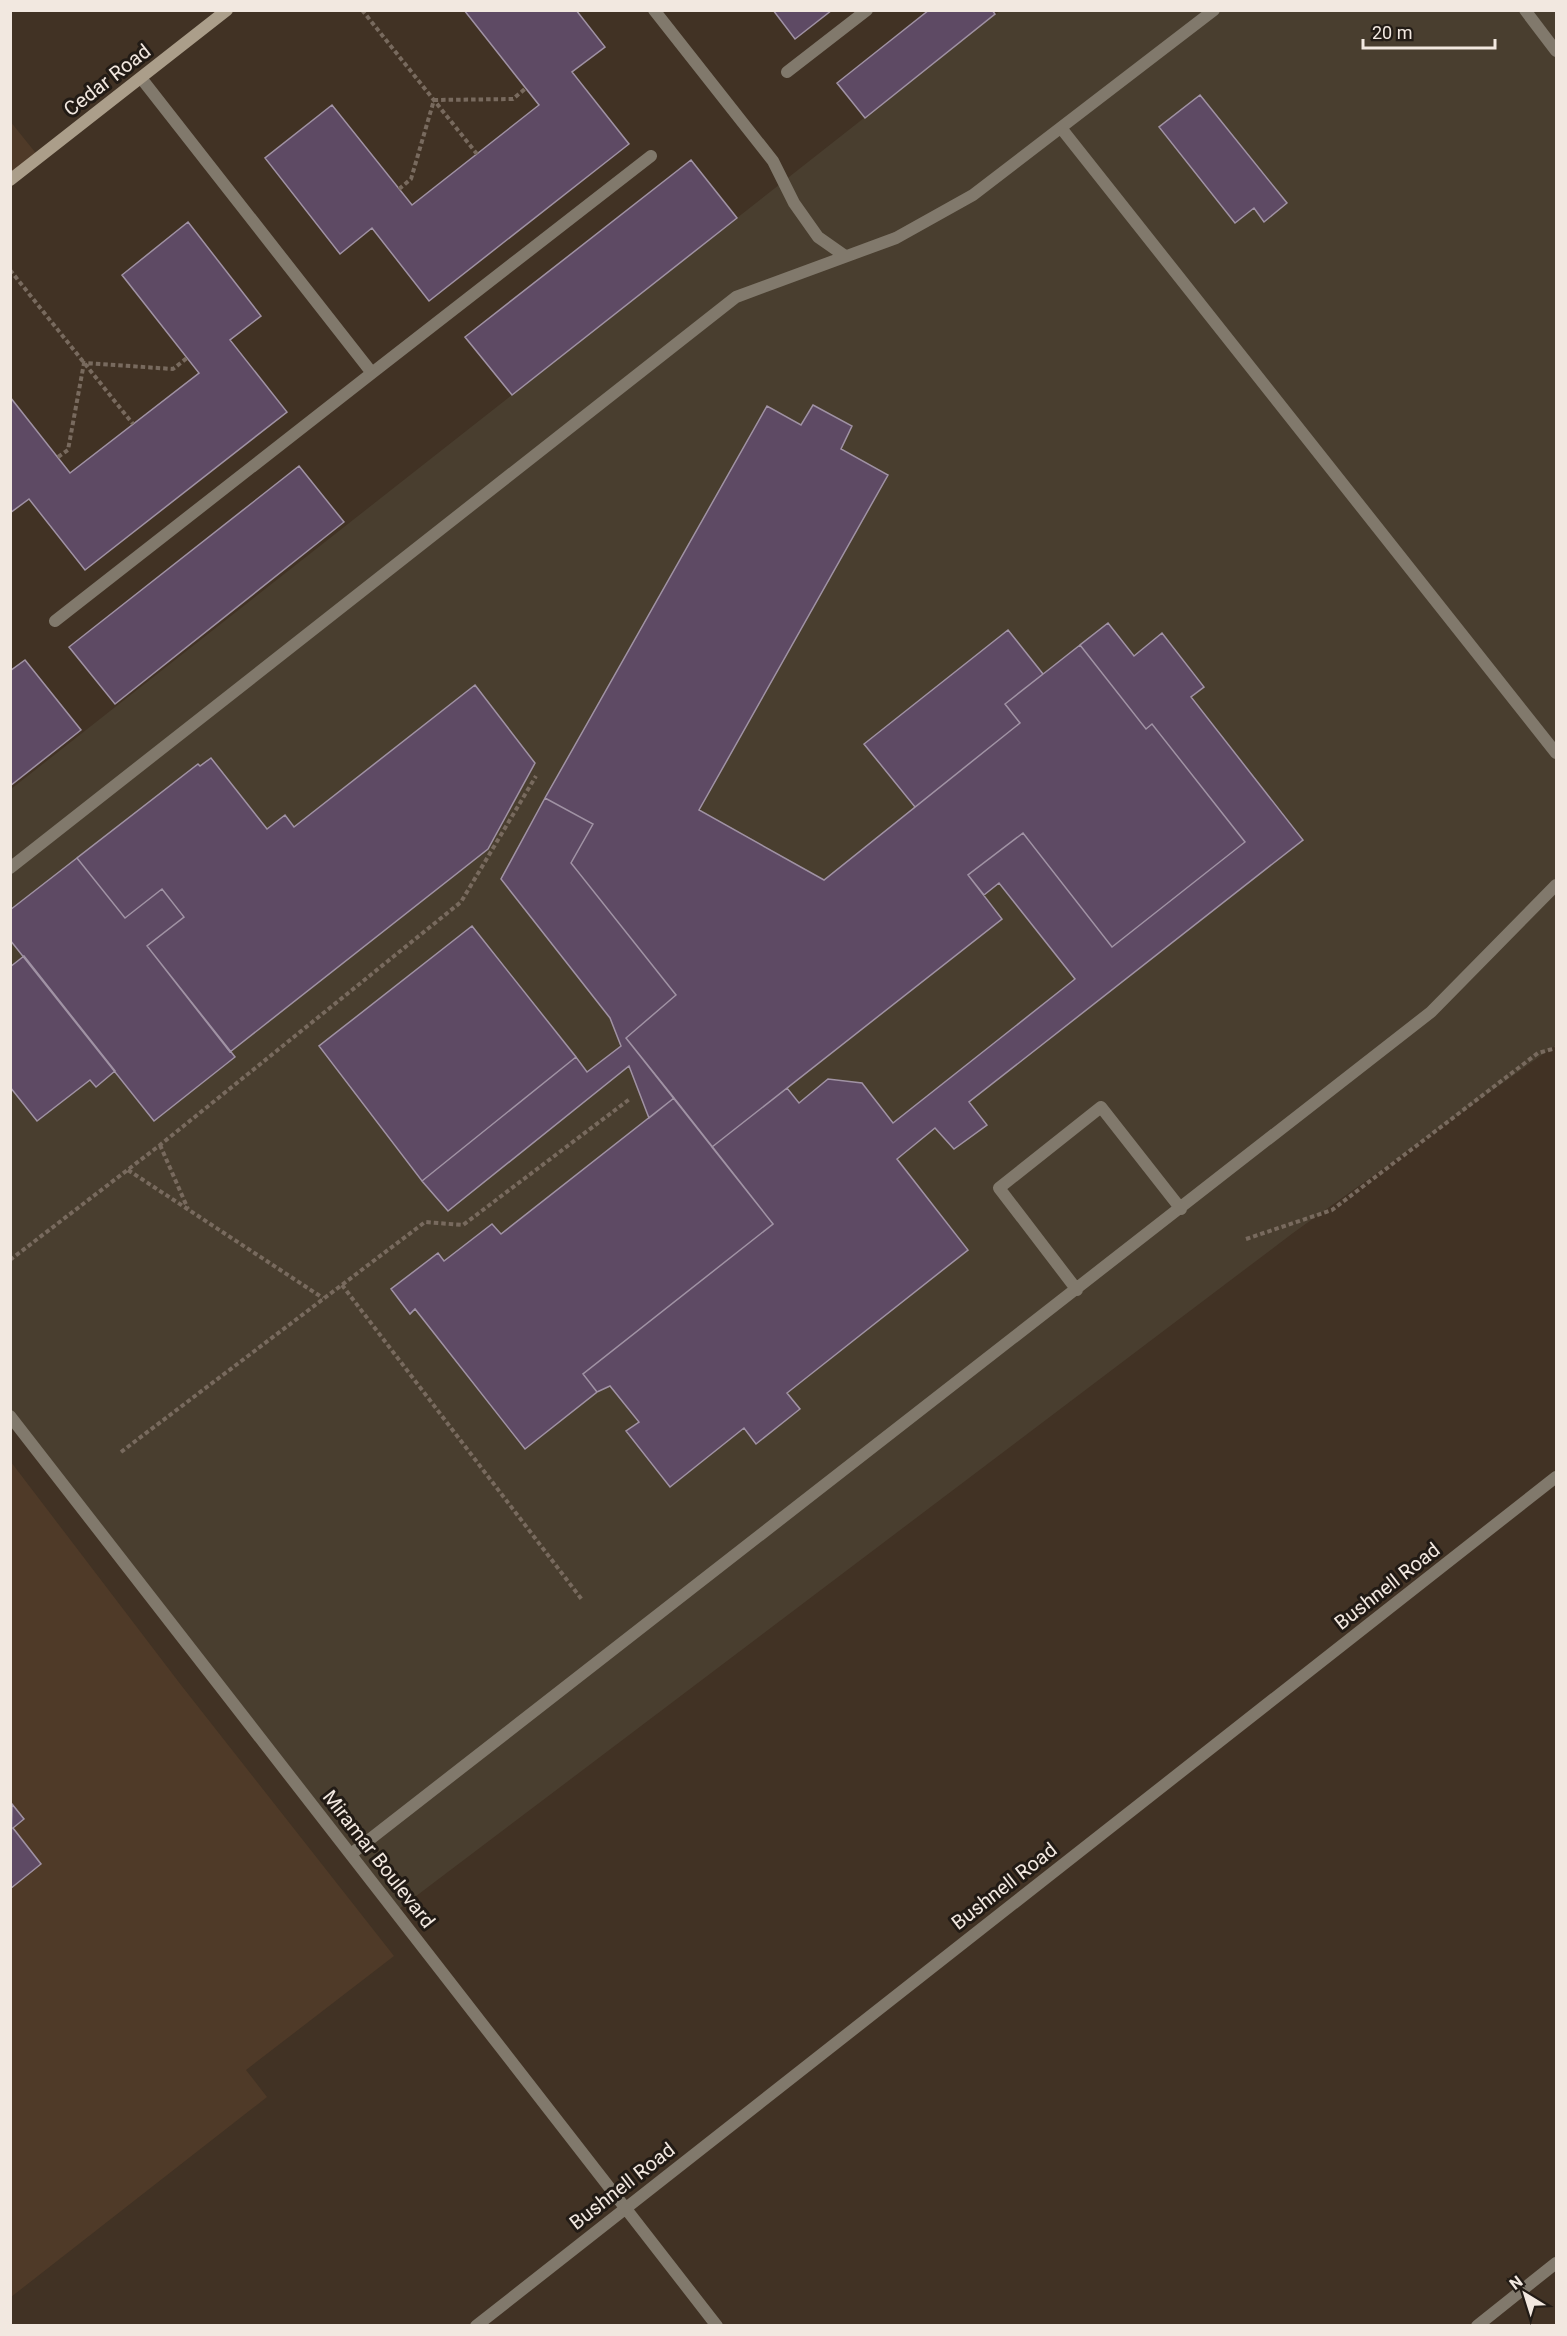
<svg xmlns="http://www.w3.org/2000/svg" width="1567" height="2336" viewBox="0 0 1567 2336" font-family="Roboto,sans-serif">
<rect width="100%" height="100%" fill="#413224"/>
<path fill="#4f3a28" d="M10 121 39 157 10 179Z
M11 1462 181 1685 394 1956 246 2070 267 2097 11 2297Z"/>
<path fill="#493e2f" d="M1000 11H1556V1045L1293 1233 395 1912 11 1416V789Z"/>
<path fill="#5e4a64" stroke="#a092a4" stroke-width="1.5" d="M464 10H576L605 47 572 72 629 144 429 301 372 228 340 254 265 158 332 105 412 205 539 105Z
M773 10H832L795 39Z
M929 10H992L995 14 865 118 837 83Z
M1200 95 1287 203 1264 222 1254 208 1235 223 1159 127Z
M691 160 737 218 512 395 465 337Z
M188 222 261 316 230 340 287 412 85 570 29 499 10 513V397L70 473 199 373 122 275Z
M813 405 852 426 841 449 888 475 699 810 824 880 1020 723 1005 704 1080 645 1146 729 1152 724 1245 842 1112 947 1023 833 968 875 1002 919 712 1147 626 1038 676 995 571 863 593 824 545 798 767 406 801 425Z
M299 466 344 522 115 704 69 647Z
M1108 623 1134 656 1162 633 1204 687 1191 697 1303 840 969 1102 987 1125 954 1149 935 1128 897 1159 968 1250 787 1393 800 1409 756 1444 744 1428 670 1487 626 1431 639 1422 610 1386 597 1392 583 1374 773 1224 712 1147 787 1088 799 1103 828 1079 862 1083 893 1123 1075 979 999 883 984 895 968 875 1023 833 1112 947 1245 842 1152 724 1146 729 1080 645Z
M1008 630 1043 674 1005 704 1020 723 915 807 864 744Z
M25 660 81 730 10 786V671Z
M475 685 535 763 488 849 230 1052 147 946 184 917 162 889 125 918 77 858 198 764 200 766 211 758 267 829 285 815 294 827Z
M545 798 593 824 571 863 676 995 626 1038 674 1098 649 1118 629 1066 448 1211 422 1181 576 1057 587 1072 621 1046 610 1018 501 879Z
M77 858 125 918 162 889 184 917 147 946 235 1057 154 1121 10 940V910Z
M472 926 576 1057 422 1181 319 1046Z
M24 956 115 1071 96 1087 90 1080 37 1121 10 1087V967Z
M674 1098 773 1224 583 1374 597 1392 525 1449 415 1309 410 1314 391 1289 438 1253 444 1261 492 1224 501 1234Z
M12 1804 24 1819 13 1828 41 1864 10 1889Z"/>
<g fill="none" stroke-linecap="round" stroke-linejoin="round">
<path stroke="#786a5e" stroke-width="4" stroke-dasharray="4.5 3" stroke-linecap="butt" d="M362 10 477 154
M399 189 411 179 434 100 513 99 526 88
M10 270 133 424
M58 457 68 450 84 363 173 369 187 358
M160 1145 188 1209
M128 1170 323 1298
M1246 1239 1332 1210 1538 1053 1556 1048
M10 1260 160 1145 461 902 536 776
M342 1285 583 1601
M121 1452 425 1222 463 1225 631 1098"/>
<path stroke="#81796c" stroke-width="12" d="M654 10 773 161 794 203 818 237 845 256
M1525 10 1556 51
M787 72 867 10
M141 78 372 373 651 156
M1061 128 1556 753
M55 621 372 373
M10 868 736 297 896 238 973 195 1214 10
M1077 1290 999 1188 1101 1107 1181 1209
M351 1854 1431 1012 1556 885"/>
<path stroke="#81796c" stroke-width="12" d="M10 1416 717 2326
M476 2326 1556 1477
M1477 2326 1556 2263"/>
<path stroke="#ab9e8a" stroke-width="12" d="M10 180 227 10"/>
</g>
<g text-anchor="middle" stroke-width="6" stroke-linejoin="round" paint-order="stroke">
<g font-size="20" fill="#f2e8e0" stroke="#221b15">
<text transform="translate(107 80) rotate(-38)" y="7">Cedar Road</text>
<text transform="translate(1387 1586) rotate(-38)" y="7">Bushnell Road</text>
<text transform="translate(379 1859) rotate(52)" y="7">Miramar Boulevard</text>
<text transform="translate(1004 1886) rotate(-38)" y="7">Bushnell Road</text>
<text transform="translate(622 2186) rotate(-38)" y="7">Bushnell Road</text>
</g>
</g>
<rect width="1567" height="2336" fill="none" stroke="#f2e8e0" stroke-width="24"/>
<g transform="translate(1525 2294) rotate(322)" stroke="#221b15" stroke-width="4.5" paint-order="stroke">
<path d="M0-4.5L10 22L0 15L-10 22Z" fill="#f2e8e0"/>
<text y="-9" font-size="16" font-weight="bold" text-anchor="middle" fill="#f2e8e0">N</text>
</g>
<path d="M1363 39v9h132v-9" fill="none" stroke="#f2e8e0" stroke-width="3"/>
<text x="1372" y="39" font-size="18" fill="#f2e8e0" stroke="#221b15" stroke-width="4.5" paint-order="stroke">20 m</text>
</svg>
